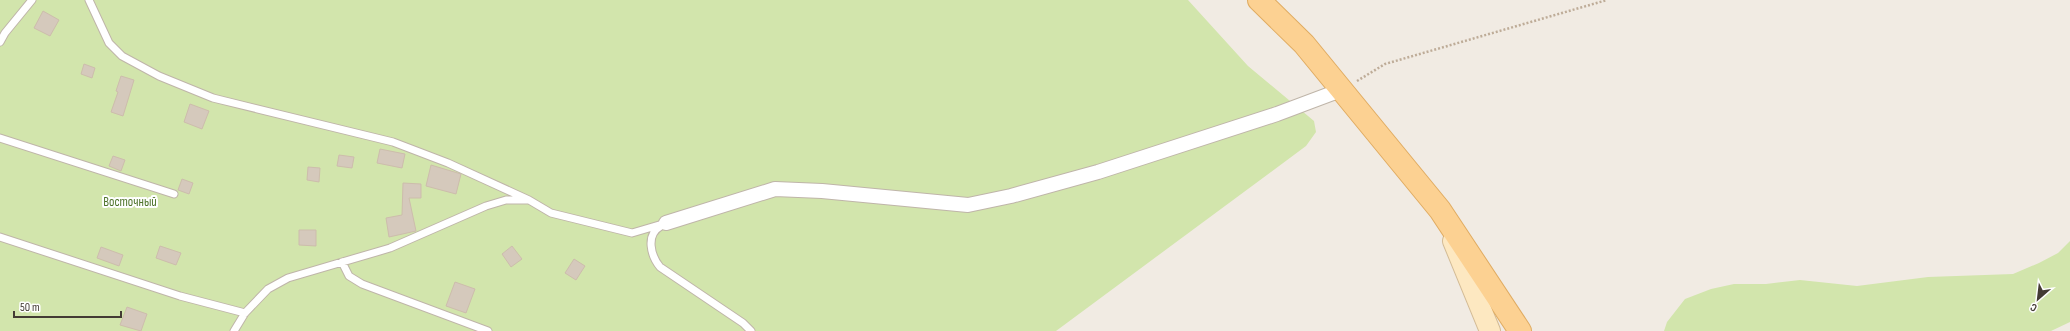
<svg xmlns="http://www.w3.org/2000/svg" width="2070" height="331" viewBox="0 0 2070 331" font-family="'Sofia Sans Condensed',sans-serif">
<rect width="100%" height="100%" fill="#f1ebe3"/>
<path fill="#d2e5ac" d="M0 0H1188L1248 66 1314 121 1316 132 1306 146 1056 331H0Z
M2070 241V322L2051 331H1664L1667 322 1685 299 1711 289 1734 284H1766L1800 280 1857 286 1928 277 2013 274 2039 263 2058 253Z"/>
<path fill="#d5c9bc" stroke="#cdbdac" d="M43 11 59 20 50 36 34 28Z
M84 64 95 68 92 78 81 74Z
M121 76 134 80 123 116 111 112 118 92 116 91Z
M190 104 209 111 202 129 184 122Z
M380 149 405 154 402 168 377 163Z
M339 155 354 157 352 168 337 166Z
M113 156 125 160 121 171 109 166Z
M431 165 461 174 456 194 426 186Z
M308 167 320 168 319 182 307 180Z
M182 179 193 183 189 194 178 190Z
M403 183 421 184V198H409L416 231 389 237 386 218 402 215Z
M299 230H316V246L299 245Z
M160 246 181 253 176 265 156 258Z
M512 246 522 259 511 267 502 254Z
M101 247 123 255 119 266 97 258Z
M574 259 585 266 576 280 565 273Z
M455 282 475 289 466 313 446 306Z
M127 307 147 314 141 331 120 325Z"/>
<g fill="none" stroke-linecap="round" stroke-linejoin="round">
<defs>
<path id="lane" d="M89 0 109 43 122 56 159 76 213 98 393 142 448 163 529 200
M0 42 5 33 32 0
M0 138 174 194
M661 226C645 235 651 256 660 267L743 323 751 331
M0 237 180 296 245 313
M342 262 349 276 362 284 488 331
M234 331 245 313 268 289 288 278 390 248 486 206 506 200H529L551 213 632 233 666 223"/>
<path id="street" d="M666 223 775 189 822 191 968 205 1011 196 1098 172 1277 114 1341 90"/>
<path id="secondary" d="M1453 241 1490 331"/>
<path id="primary" d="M1259 0 1304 44 1440 210 1520 331"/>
</defs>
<use href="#lane" stroke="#bfb5a9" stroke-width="9"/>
<use href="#street" stroke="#bfb5a9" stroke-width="16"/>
<use href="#secondary" stroke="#d4bc96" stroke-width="22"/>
<use href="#primary" stroke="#e0ac62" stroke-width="24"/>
<path stroke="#beac98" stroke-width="2.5" stroke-dasharray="2 2" stroke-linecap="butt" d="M1357 81 1385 64 1607 0"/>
<use href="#lane" stroke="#fff" stroke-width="7"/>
<use href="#street" stroke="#fff" stroke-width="14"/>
<use href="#secondary" stroke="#fde8c1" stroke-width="20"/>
<use href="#primary" stroke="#fcd192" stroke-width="22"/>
</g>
<g text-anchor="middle" stroke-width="4" stroke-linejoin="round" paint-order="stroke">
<g font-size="13" fill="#4d7229" stroke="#fff">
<text x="130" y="206">Восточный</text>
</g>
</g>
<g transform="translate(2038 299) rotate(208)" stroke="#ffffff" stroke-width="3" paint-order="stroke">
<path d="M0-3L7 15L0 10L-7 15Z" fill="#433b34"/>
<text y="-6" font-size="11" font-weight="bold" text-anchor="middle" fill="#433b34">С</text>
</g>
<path d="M14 311v6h107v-6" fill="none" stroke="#433b34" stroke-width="2"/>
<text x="20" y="311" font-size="12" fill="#433b34" stroke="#ffffff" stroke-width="3" paint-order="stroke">50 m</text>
</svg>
